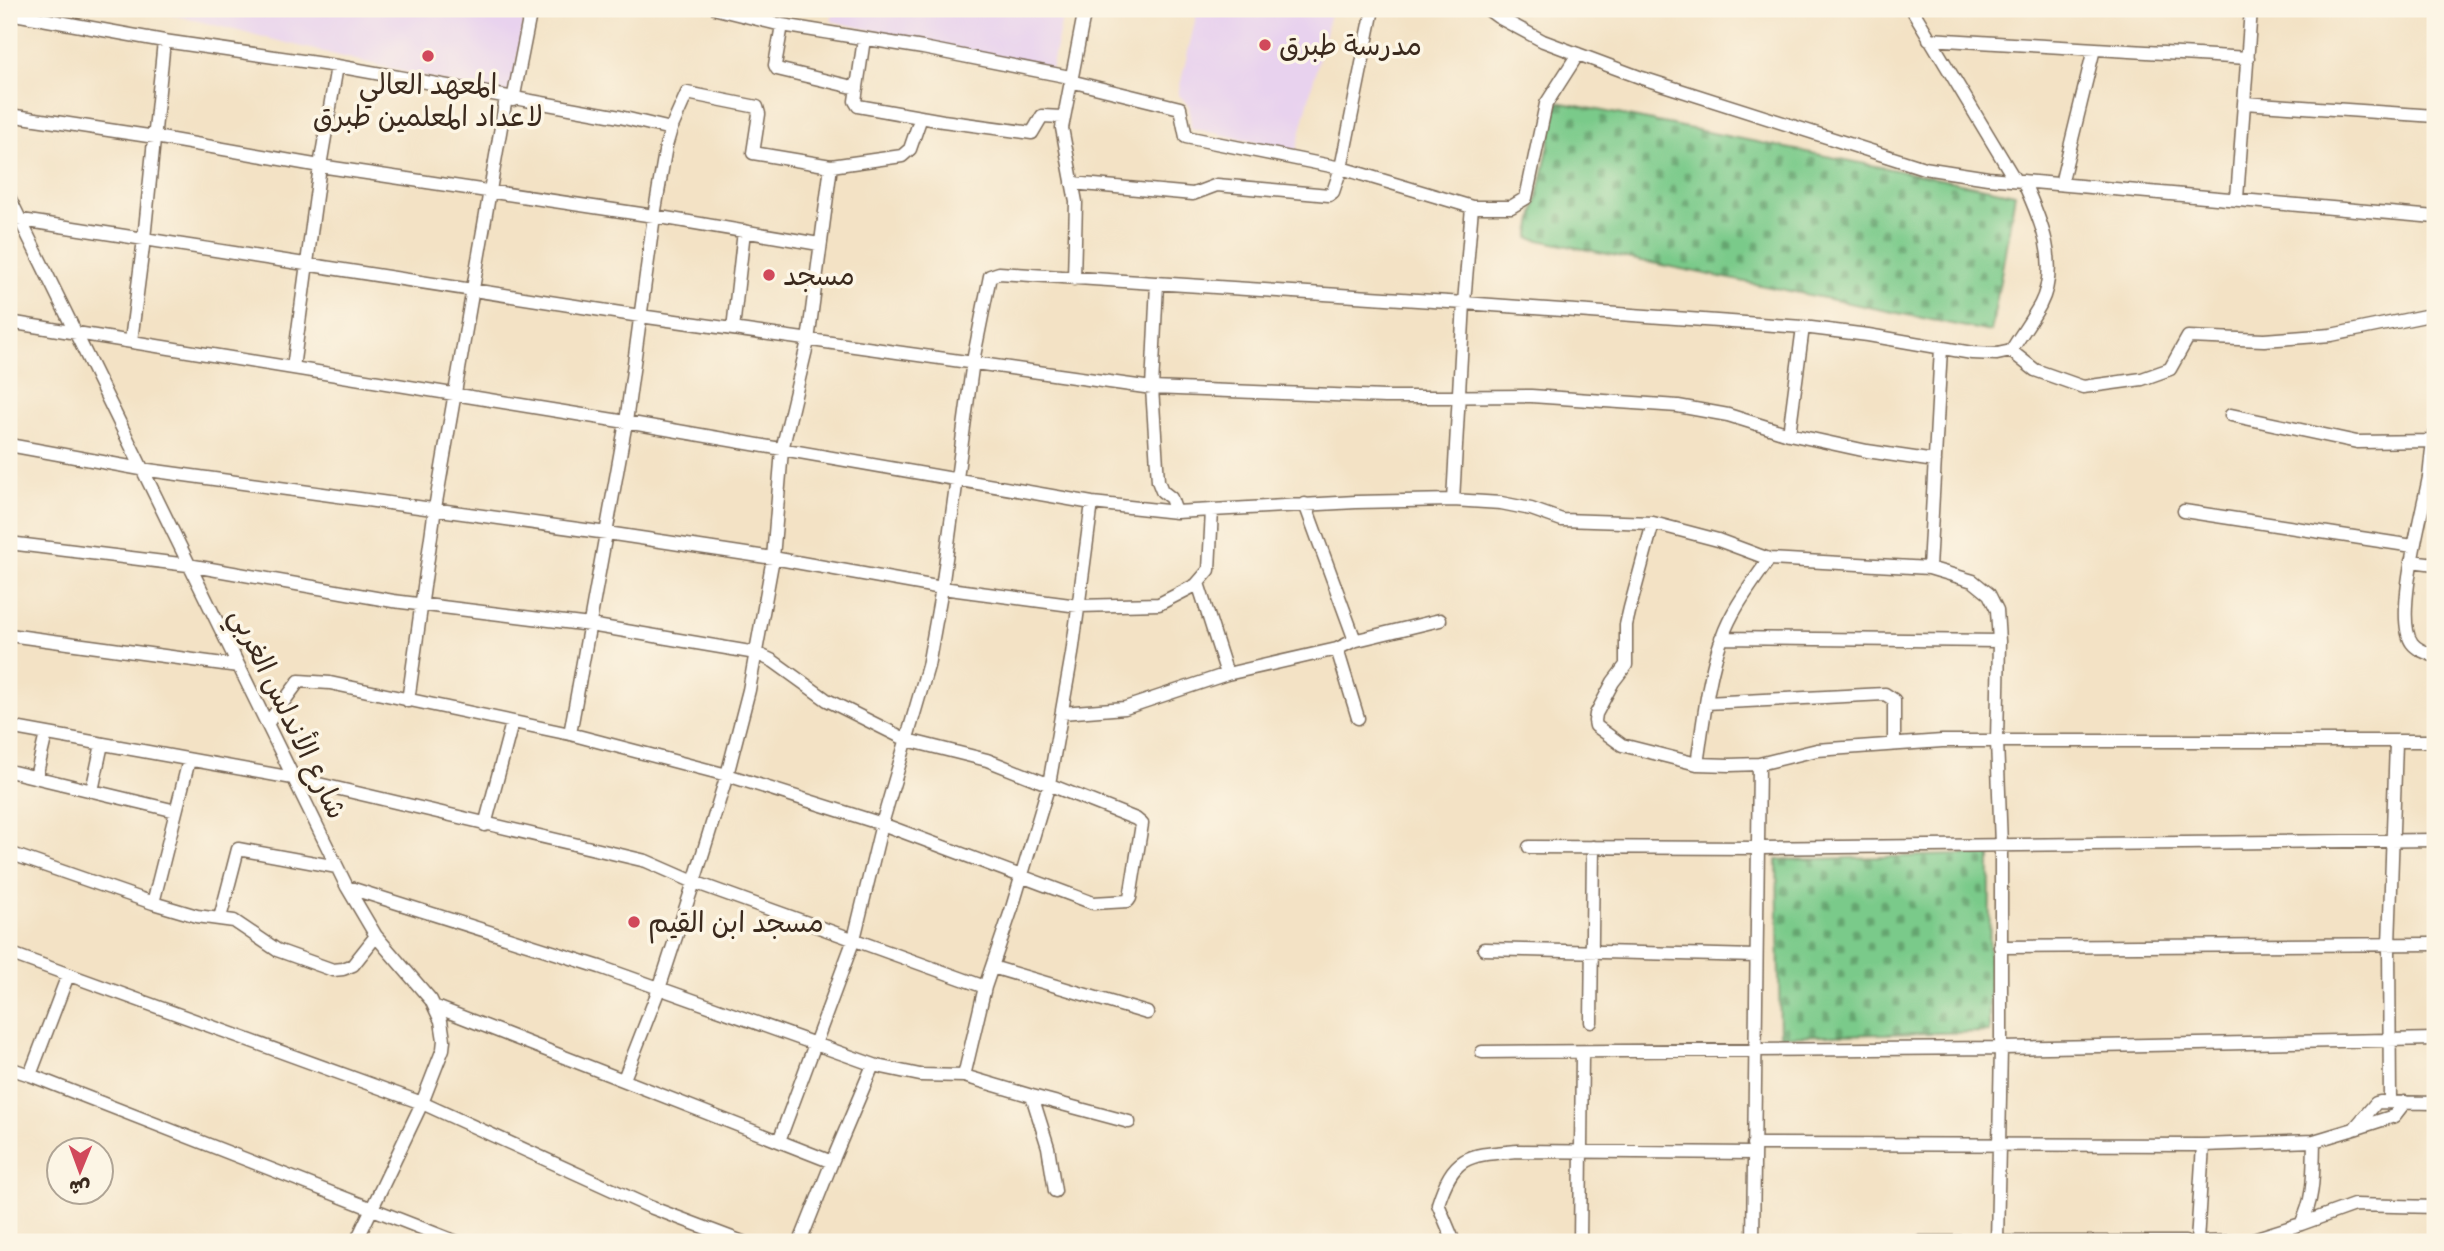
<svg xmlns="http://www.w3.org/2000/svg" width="2444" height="1251" viewBox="0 0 2444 1251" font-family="Caveat,'Playpen Sans Arabic',sans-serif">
<defs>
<pattern id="cemetery-stones" width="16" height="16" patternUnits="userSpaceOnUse" patternTransform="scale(1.75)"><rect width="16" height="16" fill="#7aca8a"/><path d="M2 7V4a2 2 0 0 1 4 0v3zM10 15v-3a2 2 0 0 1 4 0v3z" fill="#65a470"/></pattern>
</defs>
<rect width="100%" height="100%" fill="#fcf5e5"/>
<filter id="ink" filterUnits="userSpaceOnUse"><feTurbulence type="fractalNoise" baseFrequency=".0143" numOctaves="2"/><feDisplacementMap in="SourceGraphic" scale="14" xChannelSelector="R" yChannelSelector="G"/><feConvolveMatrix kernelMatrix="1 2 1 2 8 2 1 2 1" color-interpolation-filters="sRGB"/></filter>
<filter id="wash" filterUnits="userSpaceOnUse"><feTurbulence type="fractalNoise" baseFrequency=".00686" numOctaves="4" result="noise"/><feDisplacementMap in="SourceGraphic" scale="28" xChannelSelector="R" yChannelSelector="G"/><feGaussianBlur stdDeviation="1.57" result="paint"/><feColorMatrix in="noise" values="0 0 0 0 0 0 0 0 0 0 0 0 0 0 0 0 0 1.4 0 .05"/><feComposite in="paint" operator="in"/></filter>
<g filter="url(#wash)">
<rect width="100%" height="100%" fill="#f3e2c5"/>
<path fill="#e8d2ee" d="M166 9H526L510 98 165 13Z
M834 9H1064L1051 70 831 21Z
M1198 9H1331L1296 151 1191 128 1189 106 1178 94Z"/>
<path fill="url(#cemetery-stones)" stroke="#5a7a54" stroke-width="2" d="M1558 102 2015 194 1991 332 1529 238Z
M1990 854 1989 1032 1780 1036 1777 860Z"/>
</g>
<g filter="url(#ink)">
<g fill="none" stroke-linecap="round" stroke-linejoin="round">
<defs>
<path id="minor" d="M717 9 782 25 923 48 1070 77
M1487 9 1498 17 1543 41 1642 78 1924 168 1988 178 2435 217
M1912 9 2015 180
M9 13 164 41 337 66 620 117 671 129 666 146 654 216 626 422 570 734
M782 25 775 65 777 69 857 88
M864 39 855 101 858 106 943 121 1032 133 1042 116 1062 117
M1929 39 2248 58
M513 100 531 9
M2244 103 2435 116
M9 115 155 137 320 166 654 216 819 244
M671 129 687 93 757 107 759 114 753 153 831 166
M1072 183 1193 194 1217 185 1329 195 1333 192 1341 168 1373 9
M2061 184 2094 49
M9 197 347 887 376 936 431 1000 441 1021 444 1040 443 1049 422 1103 356 1242
M2237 198 2251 9
M1472 207H1511L1526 198 1546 104 1578 54
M9 218 640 316 1152 388 1385 397 1531 396 1678 406 1728 415 1789 434 1867 451 1935 461
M1074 279 1076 202 1062 128 1085 9
M1157 283 1152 388 1158 481 1162 491 1171 498 1176 512
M9 322 626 422 1092 503 1176 512 1356 502 1453 500 1501 503 1531 509 1562 520 1653 523 1718 540 1769 559 1929 568 1973 581 1989 594 1997 610 1999 641 1997 741 2001 845V1048L1997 1242
M733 329 744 231
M131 341 144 239 164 41
M2011 351 2035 370 2083 387 2142 379 2170 369 2188 337 2264 340 2331 335 2435 314
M293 368 320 166 337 66
M2231 415 2357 442 2433 441
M1789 434 1803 327
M2435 434C2431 448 2431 463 2429 477 2423 510 2393 618 2412 643 2417 650 2427 653 2435 656
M9 445 141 469 607 533 773 558 942 588 1078 606 1159 604 1196 585 1209 570 1212 510
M1453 500 1464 303 1803 327 1868 335 1972 353 1997 354 2011 351C2020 336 2031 321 2040 305 2061 265 2040 218 2023 181
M1305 504 1353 635V641
M2184 511 2413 546
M1653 523 1630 608 1626 625V665L1613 682 1596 714 1595 721 1596 726 1622 745 1697 764 1730 765 1759 764 1817 750 1942 741H2435
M9 543 188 565 393 601 590 625 756 653 773 661 827 700 907 740 987 760 1136 819 1142 824 1130 898 1128 901 1093 903 882 824 727 775 570 734 330 683 299 681 267 724
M2411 561 2435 564
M1929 568 1941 348
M1198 583 1227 674
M9 635 238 666
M1721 638 1999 641
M1337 649 1358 718
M408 701 435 508 506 98
M1706 703 1885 694 1894 700V744
M1062 713 1125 708 1227 674 1337 649 1353 641 1440 620
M9 727 293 778 646 861 694 882 985 987
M1697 764C1703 725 1708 675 1722 638 1732 609 1752 584 1769 559
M9 771 176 811
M36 777 46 734
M92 791 102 744
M485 825 512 723
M1529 847 1759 848 2435 840
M9 853 153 903 197 916 234 921 277 950 333 970 343 969 353 965 376 936
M347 887 600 967 877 1066 920 1075 964 1076 985 987 1012 908 1049 784 1072 654 1092 503
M153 903 189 760
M220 918 238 849 337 867
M2000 947 2435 944
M1484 949 1756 956
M9 953 422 1103 650 1207 743 1242
M992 967 1147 1013
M68 975 30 1075 457 1242
M434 1006 832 1162 873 1065
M1591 1022 1593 847
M1482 1052 2001 1048 2435 1039
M9 1068 30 1075
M964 1076 1032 1096 1048 1147 1055 1191
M624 1079 659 989 694 882 727 775 749 690 773 558 782 450 808 341 831 166 902 156 910 149 921 117
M1032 1096 1129 1122
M2390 1102 2389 945 2396 743
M2354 1129 2394 1116 2405 1102
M779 1141 854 939 882 824 928 666 942 588 973 361 990 276 999 273 1464 303 1472 207 1341 168 1186 137 1180 108 1070 81
M1753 1144 2203 1145 2314 1141
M2301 1224 2354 1205 2435 1207
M800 1242 832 1162
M1454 1242 1438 1204C1454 1153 1470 1155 1518 1151L1753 1153
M1580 1242 1582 1053
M1753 1242 1759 764
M1920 1242H2185
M2197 1242 2203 1145
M2203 1242 2247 1241 2301 1224C2315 1198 2313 1170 2314 1141L2354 1129 2376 1103 2380 1102 2435 1103"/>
</defs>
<use href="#minor" stroke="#7b6a58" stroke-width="15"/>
<use href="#minor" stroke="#fff" stroke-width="12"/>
</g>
</g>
<g fill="#d1495b" stroke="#fcf5e5" stroke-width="2.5">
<circle cx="1265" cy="45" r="7"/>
<circle cx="428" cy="56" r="7"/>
<circle cx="769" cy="275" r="7"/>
<circle cx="634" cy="922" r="7"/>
</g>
<g text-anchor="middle" stroke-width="7" stroke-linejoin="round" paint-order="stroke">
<g font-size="28" fill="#3b2a1e" stroke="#fcf5e5" text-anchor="start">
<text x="1279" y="55">مدرسة طبرق</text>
<text x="428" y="94" text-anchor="middle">المعهد العالي<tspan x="428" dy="32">لاعداد المعلمين طبرق</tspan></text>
<text x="783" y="285">مسجد</text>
<text x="648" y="932">مسجد ابن القيم</text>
</g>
<g font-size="28" fill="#3b2a1e" stroke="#fcf5e5">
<text transform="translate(289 713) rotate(64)" y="10">شارع الأندلس الغربي</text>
</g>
</g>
<rect width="2444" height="1251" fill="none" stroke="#fcf5e5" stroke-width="35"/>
<g transform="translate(80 1171) rotate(181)"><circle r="33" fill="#fcf5e5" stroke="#afa495" stroke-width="2"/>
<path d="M0-5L12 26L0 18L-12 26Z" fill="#d1495b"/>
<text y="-10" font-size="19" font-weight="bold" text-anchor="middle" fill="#3b2a1e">ش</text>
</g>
</svg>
